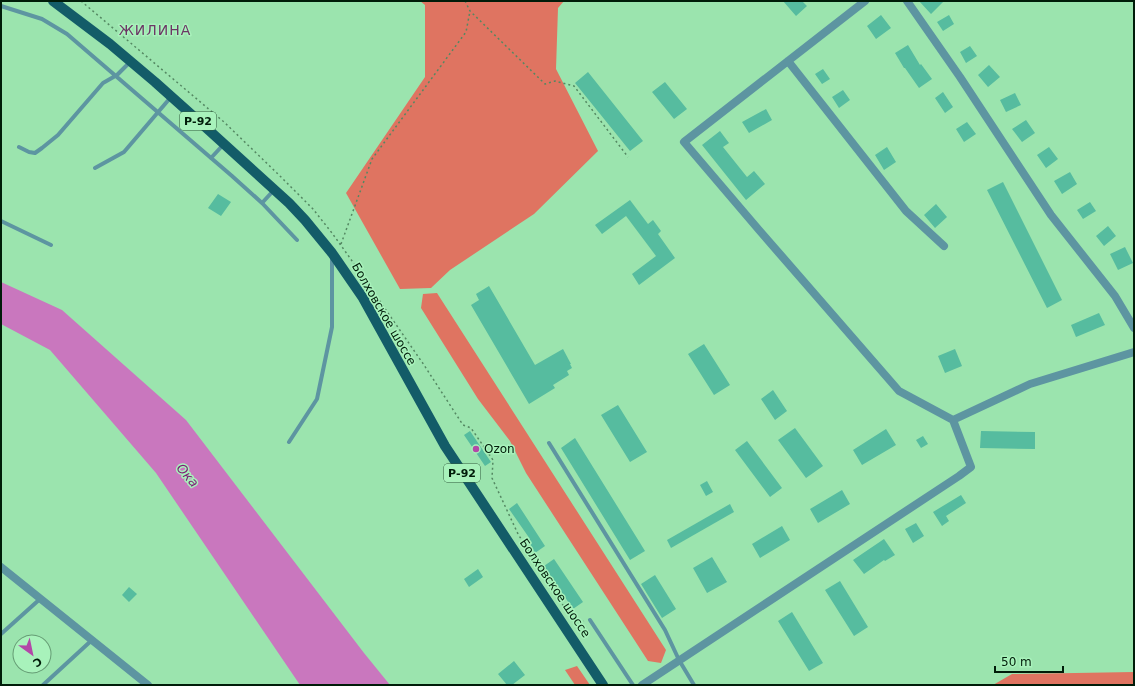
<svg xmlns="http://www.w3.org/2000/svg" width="1135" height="686" viewBox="0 0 1135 686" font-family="'DejaVu Sans',sans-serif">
<rect width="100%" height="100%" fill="#9be4ae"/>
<path fill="#df7461" d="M420 1H564L558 8 556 69 598 151 534 214 450 270 431 288 400 289 346 193 425 77V5Z
M437 293 666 650 661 663 648 661 526 473 510 441 478 399 421 308 423 294Z
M577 666 590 685H575L565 670Z
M1134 672V685H993L1012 674Z"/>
<path fill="#c977be" d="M1 282 62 310 186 420 364 653 390 685H300L156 473 50 350 1 324Z"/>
<path fill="#56bc9f" d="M783 1H802L807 6 796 16Z
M919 1H944L931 14Z
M881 15 891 28 876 39 867 26Z
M949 15 954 24 943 31 937 22Z
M908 45 920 65 921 64 932 79 919 88 905 68H904L895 53Z
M970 46 977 56 966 63 960 52Z
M989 65 1000 77 988 87 978 75Z
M823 69 830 79 822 84 815 74Z
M588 72 643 141 630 151 575 83Z
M665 82 687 109 674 119 652 92Z
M843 90 850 100 839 108 832 97Z
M943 92 953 107 945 113 935 98Z
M1015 93 1021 105 1006 112 1000 100Z
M766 109 772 120 749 133 742 122Z
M1026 120 1035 133 1022 142 1012 129Z
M967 122 976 134 964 142 956 129Z
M720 131 729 143 723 147 747 177 754 171 765 184 746 200 702 145Z
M887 147 896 162 884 170 875 155Z
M1049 147 1058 159 1046 168 1037 155Z
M1070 172 1077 184 1062 194 1054 181Z
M1003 182 1062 300 1047 308 987 190Z
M218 194 231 202 221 216 208 208Z
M630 200 648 224 653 220 661 231 658 234 675 258 639 285 632 274 656 256 626 216 602 234 595 225Z
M1090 202 1096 211 1083 219 1077 210Z
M936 204 947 217 935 228 924 215Z
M1108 226 1116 236 1104 246 1096 236Z
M1125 247 1133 263 1118 270 1110 254Z
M489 286 535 365 563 349 571 364H570L572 368 567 371 569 375 553 385 555 388 529 404 471 305 479 300 476 294Z
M1099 313 1105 325 1076 337 1071 325Z
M704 344 730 385 714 395 688 354Z
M955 349 962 366 945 373 938 356Z
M773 390 787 411 775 420 761 399Z
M618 405 647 452 630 462 601 415Z
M795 428 823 466 806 478 778 440Z
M886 429 896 445 862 465 853 450Z
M470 431 491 462 485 466 464 435Z
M981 431 1035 432V449L980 448Z
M923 436 928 444 921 448 916 440Z
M575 438 645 551 630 560 561 448Z
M747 441 782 488 770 497 735 450Z
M707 481 713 492 706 496 700 485Z
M842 490 850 504 818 523 810 509Z
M961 495 966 503 946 516 949 521 942 526 933 512Z
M517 503 545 546 535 553 528 540 530 539 509 509Z
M730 504 734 512 671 548 667 540Z
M916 523 924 536 913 543 905 529Z
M782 526 790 540 760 558 752 544Z
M884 539 895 555 885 561 884 560 864 574 853 560Z
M712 557 727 582 707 593 693 568Z
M554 559 583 602 573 609 544 566Z
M478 569 483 577 469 587 464 579Z
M655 575 676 609 662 618 641 584Z
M840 581 868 627 854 636 825 590Z
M129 587 137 594 129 602 122 595Z
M792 612 823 663 809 671 778 621Z
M514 661 525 675 512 685H507L498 674Z"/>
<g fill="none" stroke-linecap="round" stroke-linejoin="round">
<path stroke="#548862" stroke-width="1.5" stroke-dasharray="2 3" stroke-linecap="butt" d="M81 1 224 122 279 175 313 209 332 233 350 258 424 365 463 425 471 428 493 460 492 478 518 534 566 610
M465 1 470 11 545 84 555 81 574 86 628 157
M341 244 372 159 466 32 470 11
M574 623 584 621"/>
<path stroke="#5d95a1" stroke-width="4" d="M1 6 42 19 67 34 232 176 262 203 297 240
M19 147 29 152 35 153 42 148 58 135 103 83 117 75 130 62
M211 158 223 145
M95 168 124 152 171 97
M262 203 274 190
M1 221 51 245
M289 442 317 399 332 327V258
M549 443 665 630 679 660 694 685
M590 620 633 685
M1 634 40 599
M43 685 92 640"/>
<path stroke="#5d95a1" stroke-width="8" d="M907 1 960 77 1051 215 1115 296 1134 328
M788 61 906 211 944 246
M953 420 1030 384 1134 352
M1 567 148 685
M642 685 959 476 971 467 953 420 899 391 759 230 684 142 865 1"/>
<path stroke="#135c68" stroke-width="10" d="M53 1 110 44 155 82 202 124 289 203 305 220 332 253 363 298 445 446 603 685"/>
</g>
<circle fill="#b348a8" stroke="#a8f2bb" stroke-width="1.5" cx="476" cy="449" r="4"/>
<g text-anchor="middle" stroke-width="3" stroke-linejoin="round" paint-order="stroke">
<g fill="#a8f2bb" stroke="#325c3e" stroke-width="1">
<rect x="180" y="112" width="36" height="18" rx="3"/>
<rect x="444" y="464" width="36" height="18" rx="3"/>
</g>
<g font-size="11" font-weight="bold" fill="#001c09">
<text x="198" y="125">Р-92</text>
<text x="462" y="477">Р-92</text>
</g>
<g font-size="12" fill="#001c09" stroke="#a8f2bb">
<text transform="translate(384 314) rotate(60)" y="4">Болховское шоссе</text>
<text transform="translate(555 588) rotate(56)" y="4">Болховское шоссе</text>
</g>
<g font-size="12" fill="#001c09" stroke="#a8f2bb" text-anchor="start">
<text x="484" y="453">Ozon</text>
</g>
<g font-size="13" font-style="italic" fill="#7e1b76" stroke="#a8f2bb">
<text transform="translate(188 475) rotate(50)" y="5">Ока</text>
</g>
<g font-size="14" letter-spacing="1" fill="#6c3665" stroke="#a8f2bb">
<text x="155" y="35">ЖИЛИНА</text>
</g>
</g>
<rect width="1135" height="686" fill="none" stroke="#001c09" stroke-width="4"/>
<g transform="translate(32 654) rotate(147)"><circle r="19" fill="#a8f2bb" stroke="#659c74"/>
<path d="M0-3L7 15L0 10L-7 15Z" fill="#b348a8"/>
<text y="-6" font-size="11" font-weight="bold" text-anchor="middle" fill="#001c09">С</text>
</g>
<path d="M995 666v6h68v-6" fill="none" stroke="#001c09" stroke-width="2"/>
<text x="1001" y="666" font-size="12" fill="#001c09" stroke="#a8f2bb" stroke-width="3" paint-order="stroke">50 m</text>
</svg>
